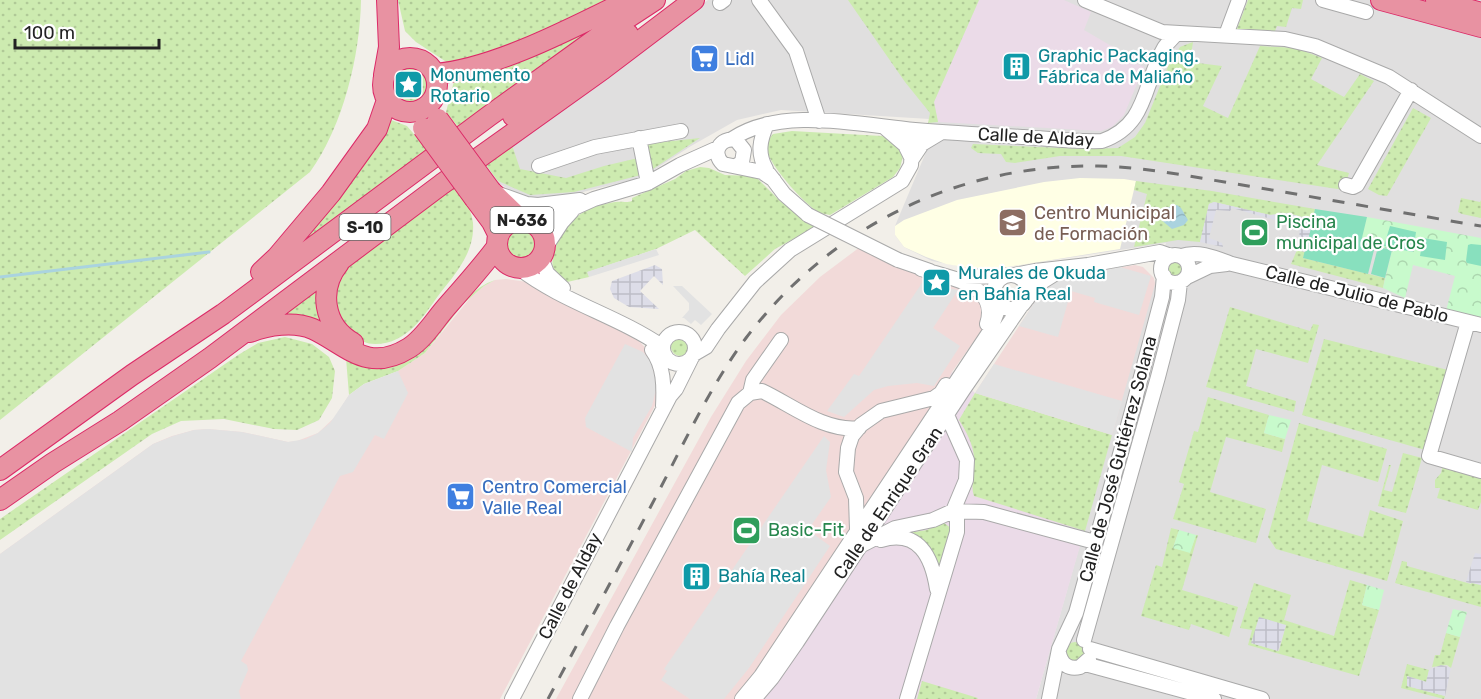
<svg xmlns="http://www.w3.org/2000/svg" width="1481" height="699" viewBox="0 0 1481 699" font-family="Rubik,sans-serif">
<defs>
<pattern id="grass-dots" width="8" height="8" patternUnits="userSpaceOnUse" patternTransform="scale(1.5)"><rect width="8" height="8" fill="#cdebb0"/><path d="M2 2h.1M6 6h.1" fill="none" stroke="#b0c997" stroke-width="1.8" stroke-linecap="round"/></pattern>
<pattern id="park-crowns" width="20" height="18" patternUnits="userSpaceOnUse" patternTransform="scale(1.5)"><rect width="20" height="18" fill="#c8facc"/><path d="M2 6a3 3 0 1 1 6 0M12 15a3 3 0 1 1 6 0" fill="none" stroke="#acd6af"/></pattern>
<pattern id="plaza-grid" width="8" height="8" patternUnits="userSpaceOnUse" patternTransform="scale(1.5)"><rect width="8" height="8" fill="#dddde8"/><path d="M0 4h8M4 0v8" fill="none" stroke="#bdbdc7"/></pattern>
<pattern id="water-waves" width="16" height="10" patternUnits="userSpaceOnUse" patternTransform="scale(1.5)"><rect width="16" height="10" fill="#aad3df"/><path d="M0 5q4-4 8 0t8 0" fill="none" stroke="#92b5bf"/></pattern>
</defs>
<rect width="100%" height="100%" fill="#f2efe9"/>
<path fill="#e0dfdf" d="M708 0H1481V699H1036L1166 243 995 269 970 268 932 261 904 247 895 235V226L929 145 930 119 781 110 737 120 691 146 643 177 583 192 548 197H530L512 191 498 183 481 161Z"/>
<path fill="#f2dad9" d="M860 247 932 280 978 291 988 316 981 331 952 372 935 408 740 699H556L711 417 746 361 781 315 820 277Z
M1135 265 1143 267 1154 278 1155 284 1112 435 975 393 1044 288 1065 276Z
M506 279 534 283 639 341 653 356 659 398 500 699H0V554L153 444 172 436 194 430 208 429 242 432 288 442 297 441 318 433 335 417 349 395 398 371 425 353 471 297 484 286 495 280Z"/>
<path fill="#ebdbe8" d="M979 0H1064L1091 12 1084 30 1137 61 1135 63 1144 67 1124 115 1112 127 1101 131 938 122 934 102Z
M952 372 975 393 1112 435 1036 699H742L935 408Z"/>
<path fill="#ffffe5" d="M1080 178 1124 179 1136 181 1120 249 995 269 970 268 946 264 926 257 904 247 895 235V226L904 220 957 200 1044 182Z"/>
<path fill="url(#grass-dots)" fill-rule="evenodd" d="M0 0H361C360 56 343 126 310 172L0 420Z
M398 0H614L490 54 448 63 416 42 405 31Z
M848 0H979L934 102 938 122 928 123 930 113 905 82Z
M1248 0H1303L1301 9 1292 8 1286 27 1277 26 1275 31 1237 29Z
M623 9 459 128 446 112 454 81Z
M1193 42 1190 62 1222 66 1203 106 1228 118 1260 46 1296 48 1322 58 1311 79 1344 97 1360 74 1374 81 1317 165 1349 173 1344 190 1121 156H1060L1015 163 1006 162 1001 154 978 153 971 148 973 144 1085 149 1118 148 1135 137 1145 123 1169 64 1180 47Z
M391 86a19 19 0 1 1 38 0a19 19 0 1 1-38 0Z
M1413 108 1431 118 1387 196 1379 195 1368 189Z
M391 120 407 126 430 153 286 257Z
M792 131 882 136 897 145 903 156 900 168 893 177 830 215C827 214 823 214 820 213 806 206 771 167 767 151 765 144 769 139 773 134Z
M700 138 650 171 645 144Z
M511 142 520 169 566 178 604 166 638 158 641 175 574 192 530 195 498 181 483 161Z
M700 167 709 168 725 175 755 176 780 201 815 227 775 249 745 276 695 230 656 249 588 272 589 277 563 283C552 272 550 263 555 249 566 219 584 207 615 202 623 201 626 203 632 201V198L675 179 686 171Z
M1136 181 1212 191 1315 209 1313 220 1287 213 1270 215 1214 202 1209 204 1200 242 1178 240 1134 247 1147 194 1134 190Z
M452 183C462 196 471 206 473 223 475 251 457 272 441 292 424 315 408 344 375 344 359 344 348 331 337 321L336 280 341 271Z
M1461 198 1480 202 1481 200V218L1462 214 1458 212Z
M505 245a16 16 0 1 1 32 0a16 16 0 1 1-32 0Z
M1297 250 1305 252 1303 258 1385 278 1383 288 1291 264Z
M1165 269a10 10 0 1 1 20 0a10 10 0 1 1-20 0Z
M324 276 331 333 269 318Z
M495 280 484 286 463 304 425 353 398 371 364 384 349 395 346 358C359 359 392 365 402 362 441 349 453 294 495 280Z
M1230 307 1310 331 1313 324 1319 325 1308 363 1256 349 1246 386 1296 401 1294 412 1206 387Z
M285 337 312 344 329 357 335 371 332 398 319 420 297 430 274 429 224 419 181 421 152 434 0 540V519L238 355 258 343Z
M671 347a9 9 0 1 1 18 0a9 9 0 1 1-18 0Z
M1324 339 1448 370 1425 450 1302 415Z
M975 393 1112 435 1085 531 974 496C970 485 975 469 974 457 973 444 966 431 959 420Z
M1208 397 1269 415 1264 433 1285 439 1282 452 1226 437 1210 492 1266 509 1256 543 1173 519 1184 484 1179 482 1194 431 1198 432Z
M1299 423 1387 449 1378 482 1322 465 1307 521 1363 537 1370 510 1403 521 1387 581 1276 549 1268 537Z
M1403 453 1422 458 1406 513 1378 506 1389 465H1391L1384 490 1392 492Z
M1443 465 1481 475V502L1478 510 1437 498 1440 488H1435V480L1441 473Z
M943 522 952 529 940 574 908 533 927 530Z
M1171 528 1179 530 1173 548 1190 552 1196 535H1198L1182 590 1238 607 1229 637 1191 624 1189 630 1141 616 1156 565 1162 567Z
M1402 561 1407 562V566L1471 584 1472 582 1481 585V607L1395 583Z
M1350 580 1367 585 1362 605 1379 610 1359 676 1248 645 1252 630 1240 628 1254 583 1291 595 1284 620 1334 636ZM1286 625 1279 651 1251 643Z
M1446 633 1460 637 1451 668 1447 665 1432 667 1435 655H1440Z
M1065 652a10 10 0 1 1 20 0a10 10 0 1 1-20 0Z
M1407 664 1429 670 1427 682 1407 676V686L1445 696 1444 699 1401 688Z
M922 681 978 698 977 699H917Z"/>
<path fill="url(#park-crowns)" d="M1367 217 1481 238V320L1446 311 1455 276 1413 265 1405 298 1383 288 1392 250 1360 242Z
M1269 415 1291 420 1285 439 1264 433Z
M1179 530 1196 535 1190 553 1173 548Z
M1367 585 1384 590 1379 610 1362 605Z
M1453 609 1467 612 1460 637 1446 633Z"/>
<path fill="#88e0be" d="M1315 209 1367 217 1361 242 1375 246 1368 274 1303 258Z
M1390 226 1416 232 1413 252 1384 246Z
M1423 238 1447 242 1445 260 1420 256Z
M1471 244 1481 245V266L1467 263 1466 261 1468 245Z
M1378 247 1392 250 1385 278 1371 274Z"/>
<path fill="#e2e2e2" d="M656 249 659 255 589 277 587 272Z
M1120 267 1151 276 1139 315 1094 302 1095 298 1071 291 1058 337 1019 326 1044 288 1065 276Z
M922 283 958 290 933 328 960 346 934 386 917 383 888 386 874 390 844 417 827 411 854 374 859 376Z
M673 286H682L712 314 701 325 695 320 691 324 684 318H682L689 310V303Z
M625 344 643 352 651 362 657 385 652 406 633 438 632 452 586 427 585 418Z
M994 364 1122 401 1112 435 975 393Z
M398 371 408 393 384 439 375 435 353 472 340 476 241 661 247 665 248 670 239 691 241 699H0V554L153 444 173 436 194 430 208 429 242 432 288 442 306 439 318 433 330 423 349 395 364 384Z
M824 436 830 442 826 470 831 497 808 530 830 546 749 668 724 699H690L661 680 667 671 664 669Z"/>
<path fill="url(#plaza-grid)" d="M1214 202 1270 215 1287 213 1313 220 1305 252 1301 251 1304 242 1299 240 1300 226 1284 220H1275L1232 208 1230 211 1216 210 1209 238 1222 243 1223 247 1200 242 1209 204Z
M655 265 662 269 663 285 654 276 640 291 659 309 629 307 614 298 610 289 612 281Z
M1475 553 1481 554V585L1466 582Z
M1259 617 1286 625 1278 651 1251 643Z
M1441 665 1451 668 1445 696 1407 686V676L1426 682 1429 670Z"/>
<path fill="url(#water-waves)" d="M1177 205 1181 208 1188 220 1184 225 1172 229 1159 218 1157 215 1161 209Z"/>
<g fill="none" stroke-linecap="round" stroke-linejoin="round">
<path stroke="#aad3df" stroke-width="3" d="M0 277 209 252"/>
<defs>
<path id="minor" d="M759 0 796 51 819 121
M1085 0 1162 32 1285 39 1315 46 1389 77 1481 136
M1323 0 1366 12
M720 3 724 0
M1226 35 1239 0
M884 127 905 145 912 159 922 144 942 132
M639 138 648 183
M732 139C781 106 860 125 915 130 951 133 988 135 1024 137 1050 139 1076 142 1102 141 1148 125 1143 84 1164 48 1167 43 1173 38 1176 34
M539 166 595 147 681 131
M736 166 742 162 744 150 736 140C720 137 711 153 723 164L762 172 774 180
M766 169C757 153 760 140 767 124
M769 174 784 194 808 215
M1346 185 1353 187 1357 185 1411 90
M499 194 527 204 538 205 580 200
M529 221 554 217 594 199 648 183 680 165 718 148
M545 248 562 222 572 211
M1161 269a14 14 0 1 1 28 0a14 14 0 1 1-28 0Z
M1181 256C1198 250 1216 258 1232 264L1481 325
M541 257 547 273 563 288
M898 260 930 271
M520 269C563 302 618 316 663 347
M921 269C949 278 1000 284 987 324
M1014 275 1035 271 1088 265 1160 252 1171 256
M994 292a17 17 0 1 1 34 0a17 17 0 1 1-34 0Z
M964 277 1006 276
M1187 277 1210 266 1227 264
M1027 299 1037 285 1061 270
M1468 322 1429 456 1481 471
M663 348a16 16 0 1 1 32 0a16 16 0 1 1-32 0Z
M652 350C664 366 664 386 663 406
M694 354 706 347 718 329 755 282 790 250 902 181 911 165 913 130
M750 393 753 380 781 340
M947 415 967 460 966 480 953 511
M857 530 856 498 846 472 848 448 852 436 861 425 881 411 934 398 941 393 946 385
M881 540C919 529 932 557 937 589
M862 545 895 528 933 520 953 511 984 512 1095 542
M1084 640 1158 377 1178 300 1180 282
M1090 649 1262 699
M1059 653C1061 664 1069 670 1080 667L1089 659
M1085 664 1214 699
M512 699 670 396 676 389 691 359
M580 699 617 626 738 403 750 393 762 391C792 405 824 432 859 428
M742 699 761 676 990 331 1000 304
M754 699 772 678 797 642 963 390 1021 306
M907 699 957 532V517L953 511
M1049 699 1059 649 1076 613 1132 411 1162 297 1164 276"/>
<path id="highway" d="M1381 0 1481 27
M1436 0 1481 13
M383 85a27 27 0 1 1 54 0a27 27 0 1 1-54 0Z
M435 74C495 69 574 27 629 0
M384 75 389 47 387 0
M513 116 628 34
M491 191 521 220
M475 199 492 222 498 234
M497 244a24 24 0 1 1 48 0a24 24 0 1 1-48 0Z
M339 263C318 289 323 326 353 343
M261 272 277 257 331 193 377 129 387 100
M250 332C268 325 294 321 313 329 347 345 367 374 409 348 425 338 436 318 449 304 465 286 481 268 496 248
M0 470 132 375 223 314 489 116 597 38 655 0
M0 500 53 463 120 421 210 358 442 184 603 69 694 0"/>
</defs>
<use href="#minor" stroke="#a9a9a9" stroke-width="16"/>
<use href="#highway" stroke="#dc2a67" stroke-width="22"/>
<use href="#minor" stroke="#fff" stroke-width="14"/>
<use href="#highway" stroke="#e892a2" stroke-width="20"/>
<path stroke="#707070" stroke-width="3" stroke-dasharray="12 12" stroke-linecap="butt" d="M548 699C582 635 617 571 651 506 681 450 708 389 746 338 831 226 958 164 1098 166 1148 167 1198 178 1248 186 1326 199 1403 213 1481 226"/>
<defs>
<path id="minor-bridge" d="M808 215 898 260"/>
<path id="highway-bridge" d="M438 119 491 191
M423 128 475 199"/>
</defs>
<use href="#minor-bridge" stroke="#a9a9a9" stroke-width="16" stroke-linecap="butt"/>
<use href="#highway-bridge" stroke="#dc2a67" stroke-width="22" stroke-linecap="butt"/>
<use href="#minor-bridge" stroke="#fff" stroke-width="14"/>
<use href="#highway-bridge" stroke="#e892a2" stroke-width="20"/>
</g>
<defs>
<symbol id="supermarket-square" viewBox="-11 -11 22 22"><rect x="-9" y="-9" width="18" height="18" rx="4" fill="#3f7fe0" stroke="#fff"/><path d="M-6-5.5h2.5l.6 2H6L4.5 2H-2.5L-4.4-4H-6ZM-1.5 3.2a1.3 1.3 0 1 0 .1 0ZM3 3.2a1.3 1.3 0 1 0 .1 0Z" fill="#fff"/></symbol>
<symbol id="building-square" viewBox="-11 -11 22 22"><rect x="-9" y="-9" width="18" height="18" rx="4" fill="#0f9aa8" stroke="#fff"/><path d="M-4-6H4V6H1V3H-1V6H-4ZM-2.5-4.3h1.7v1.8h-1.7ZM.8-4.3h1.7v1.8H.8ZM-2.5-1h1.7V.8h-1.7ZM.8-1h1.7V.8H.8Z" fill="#fff"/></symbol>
<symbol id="sight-square" viewBox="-11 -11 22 22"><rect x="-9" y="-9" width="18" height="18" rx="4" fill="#0f9aa8" stroke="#fff"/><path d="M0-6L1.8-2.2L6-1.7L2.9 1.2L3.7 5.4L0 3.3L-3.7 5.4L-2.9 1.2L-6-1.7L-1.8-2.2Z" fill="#fff"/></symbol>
<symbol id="school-square" viewBox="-11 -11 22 22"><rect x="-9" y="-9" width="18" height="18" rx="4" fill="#8d6e63" stroke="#fff"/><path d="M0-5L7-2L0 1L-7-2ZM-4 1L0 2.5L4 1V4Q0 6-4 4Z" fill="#fff"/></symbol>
<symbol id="stadium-square" viewBox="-11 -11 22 22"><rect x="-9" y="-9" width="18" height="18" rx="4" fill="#2e9e5b" stroke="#fff"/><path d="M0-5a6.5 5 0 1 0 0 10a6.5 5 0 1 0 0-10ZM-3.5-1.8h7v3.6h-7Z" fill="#fff"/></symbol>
</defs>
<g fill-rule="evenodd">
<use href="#supermarket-square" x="688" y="42" width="33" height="33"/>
<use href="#building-square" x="1000" y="50" width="33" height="33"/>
<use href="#sight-square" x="392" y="68" width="33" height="33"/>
<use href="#school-square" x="996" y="206" width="33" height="33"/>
<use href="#stadium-square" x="1238" y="216" width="33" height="33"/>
<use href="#sight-square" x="920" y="266" width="33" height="33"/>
<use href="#supermarket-square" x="444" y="480" width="33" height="33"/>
<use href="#stadium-square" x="730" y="514" width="33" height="33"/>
<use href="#building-square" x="680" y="560" width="33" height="33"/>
</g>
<g text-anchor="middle" stroke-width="4.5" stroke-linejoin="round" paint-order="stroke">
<g fill="#fff" stroke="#646464" stroke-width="1.5">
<rect x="490.5" y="207" width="63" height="26" rx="4.5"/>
<rect x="339.5" y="214" width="51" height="26" rx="4.5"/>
</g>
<g font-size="16" font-weight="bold" fill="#222">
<text x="522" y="226">N-636</text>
<text x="365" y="233">S-10</text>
</g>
<g font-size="18" fill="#0d838f" stroke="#fff" text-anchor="start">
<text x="1038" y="62">Graphic Packaging.<tspan x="1038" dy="21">Fábrica de Maliaño</tspan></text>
<text x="430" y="81">Monumento<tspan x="430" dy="21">Rotario</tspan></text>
<text x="958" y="279">Murales de Okuda<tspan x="958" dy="21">en Bahía Real</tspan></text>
<text x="718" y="582">Bahía Real</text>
</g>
<g font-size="18" fill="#366cbe" stroke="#fff" text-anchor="start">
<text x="725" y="65">Lidl</text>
<text x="482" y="493">Centro Comercial<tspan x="482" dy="21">Valle Real</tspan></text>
</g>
<g font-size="18" fill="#222" stroke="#fff">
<text transform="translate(1036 137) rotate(3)" y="6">Calle de Alday</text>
<text transform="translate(1357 294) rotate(14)" y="6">Calle de Julio de Pablo</text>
<text transform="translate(1118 459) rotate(-75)" y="6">Calle de José Gutiérrez Solana</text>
<text transform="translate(888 503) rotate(-56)" y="6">Calle de Enrique Gran</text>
<text transform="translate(570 586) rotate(-63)" y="6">Calle de Alday</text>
</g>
<g font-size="18" fill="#785e54" stroke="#fff" text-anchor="start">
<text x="1034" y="219">Centro Municipal<tspan x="1034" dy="21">de Formación</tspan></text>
</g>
<g font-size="18" fill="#27864d" stroke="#fff" text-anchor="start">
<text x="1276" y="228">Piscina<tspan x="1276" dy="21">municipal de Cros</tspan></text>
<text x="768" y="536">Basic-Fit</text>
</g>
</g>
<path d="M15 39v9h144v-9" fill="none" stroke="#222222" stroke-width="3"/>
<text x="24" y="39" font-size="18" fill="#222222" stroke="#ffffff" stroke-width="4.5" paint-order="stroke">100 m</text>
</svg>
